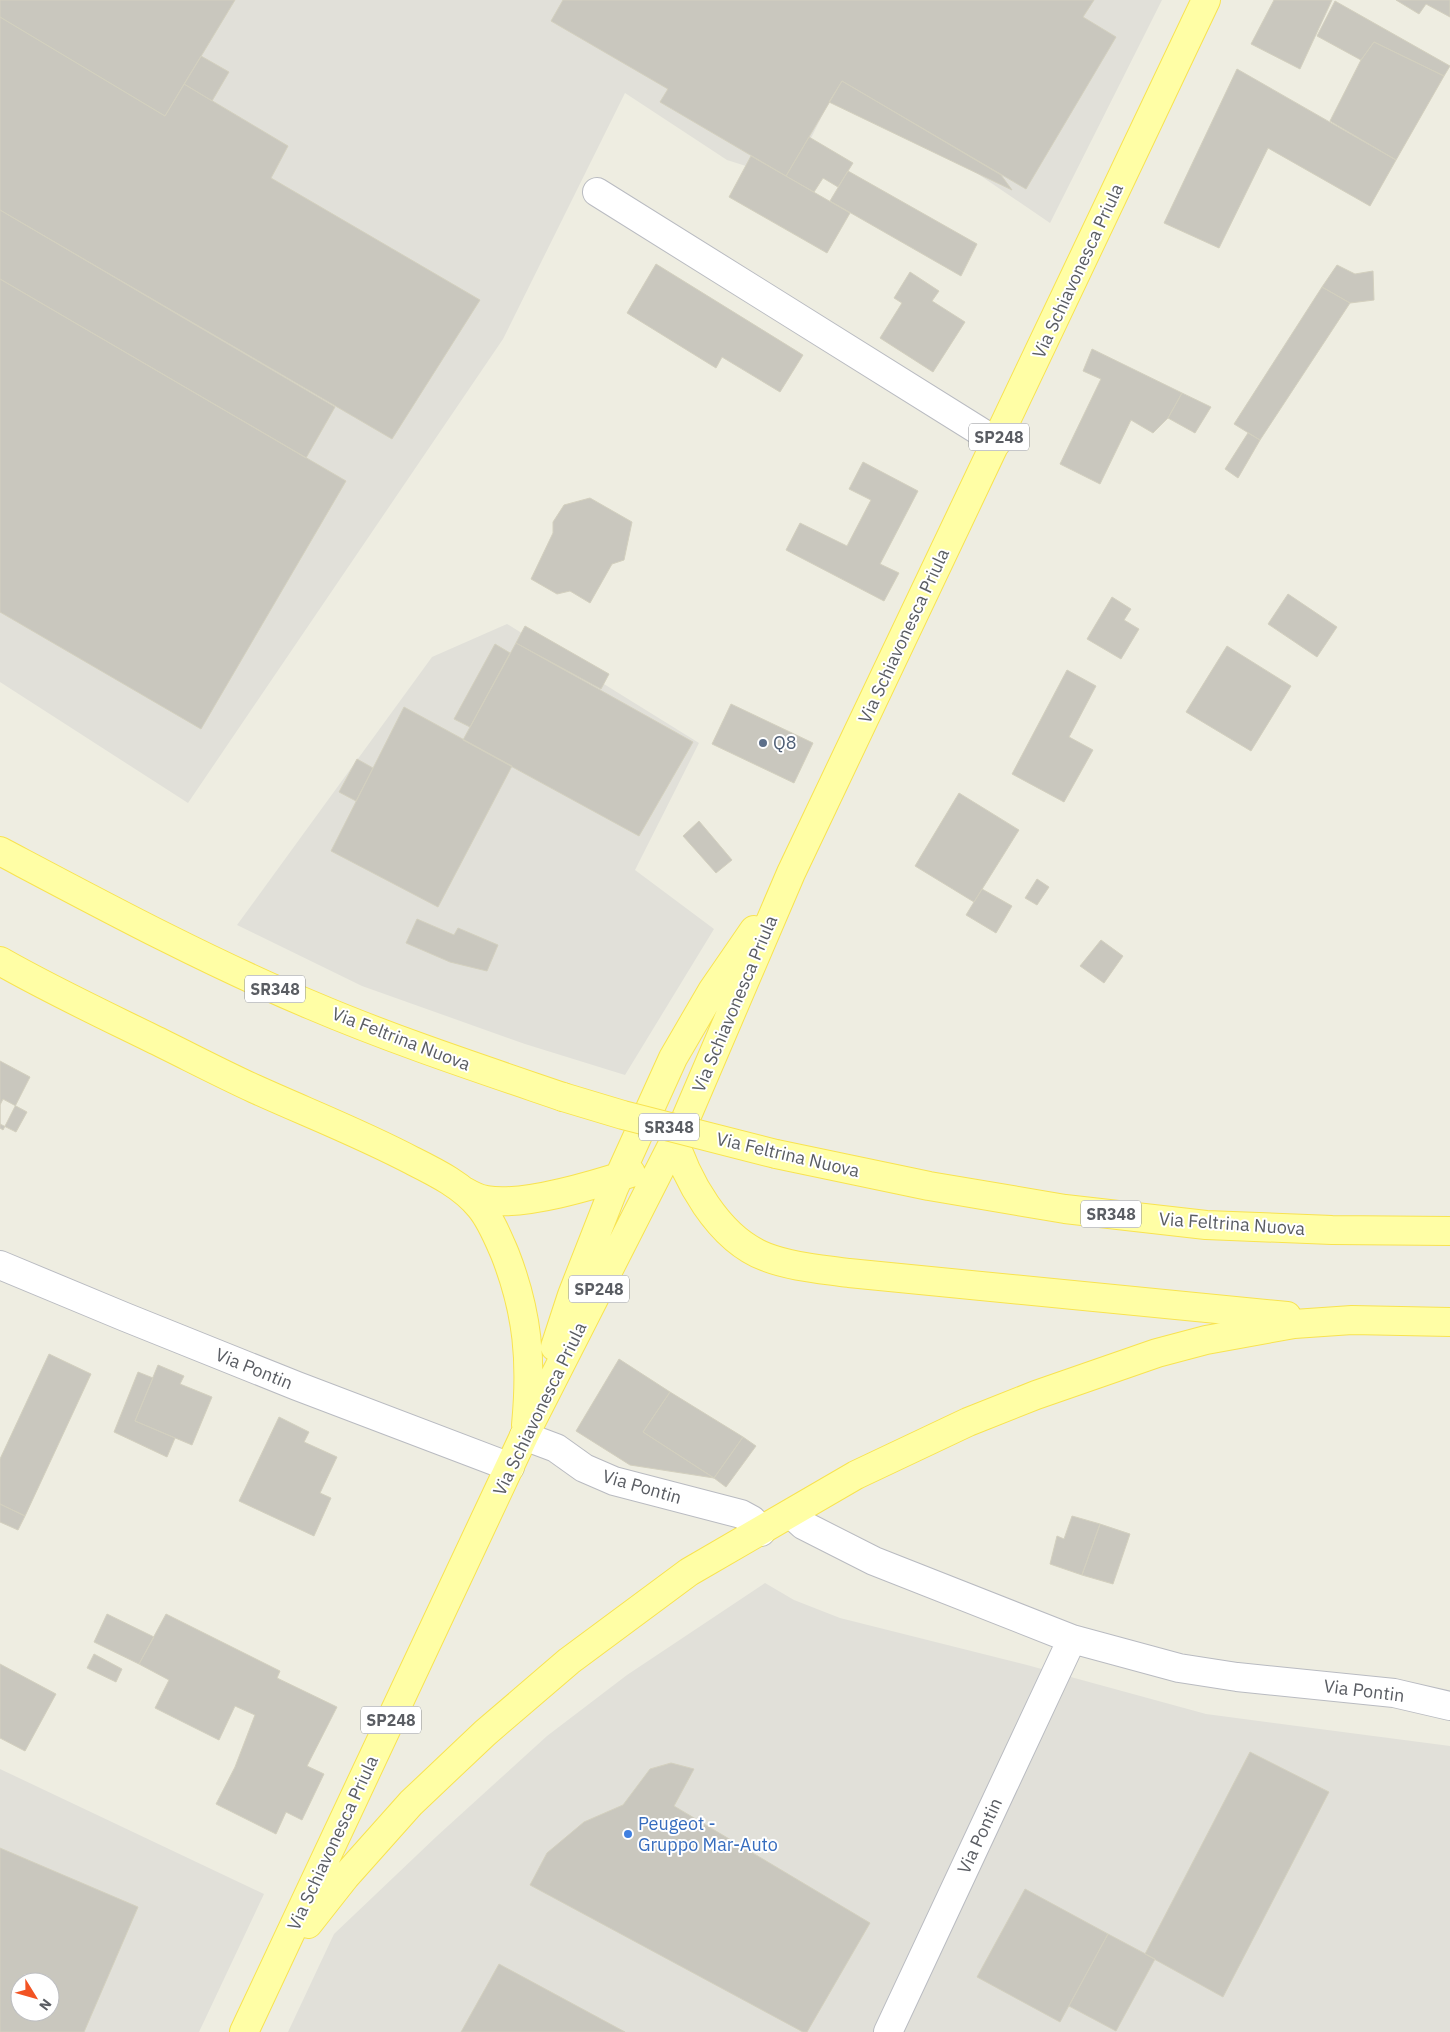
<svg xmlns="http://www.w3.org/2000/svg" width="1450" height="2032" viewBox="0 0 1450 2032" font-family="'IBM Plex Sans',sans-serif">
<rect width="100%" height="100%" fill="#eeede1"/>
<path fill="#e1e0d9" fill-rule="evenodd" d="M0 0H1162L1050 223 840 80 790 180 727 160 625 93 503 339 188 803 0 682Z
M507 624 699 743 635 870 714 929 625 1075 525 1044 362 986 237 925 432 657Z
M765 1583 794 1600 840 1618 1027 1665 1206 1714 1450 1746V2032H288L334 1934 437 1836 547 1736 627 1675Z
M0 1769 264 1894 199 2032H0ZM20 1982H50V2012H20Z"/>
<path fill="#c9c7be" stroke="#d3d0bf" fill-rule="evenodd" d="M0 0H235L165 116 0 17Z
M563 0H1094L1083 17 1116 37 1026 189 842 81 786 176 660 102 668 89 551 21Z
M1274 0H1332L1300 69 1251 44Z
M1396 0H1450V17L1426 4 1419 14Z
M1335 1 1450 66 1444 76 1374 42 1361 60 1317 36Z
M0 17 165 116 184 84 288 146 271 178 480 300 392 439 0 210Z
M1374 42 1444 76 1396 160 1330 121 1361 60Z
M201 56 229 72 212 101 184 84Z
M1237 69 1396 160 1370 206 1268 148 1219 248 1164 223Z
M842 81 1001 175 1012 190 829 102Z
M809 137 853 163 838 187 823 178 814 192 786 176Z
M751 156 850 213 827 253 729 197Z
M848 171 977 244 961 276 830 201Z
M0 210 335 407 306 458 0 279Z
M656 264 803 355 780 392 722 357 716 368 627 313Z
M1337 265 1355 274 1373 271 1374 300 1350 303 1322 287Z
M910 272 939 291 932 301 965 322 933 372 880 338 902 303 894 298Z
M0 279 346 481 201 729 0 612Z
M1322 287 1350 303 1260 440 1234 424Z
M1092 349 1182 393 1168 418 1153 433 1131 420 1100 484 1060 464 1101 379 1083 371Z
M1182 393 1211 407 1195 433 1168 418Z
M1248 433 1260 440 1238 478 1225 469Z
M863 462 918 491 880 564 899 573 884 601 786 550 800 523 847 546 871 500 849 489Z
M590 498 632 522 624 560 612 564 590 603 570 591 557 594 531 579 553 533V522L564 505Z
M1288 594 1337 627 1317 657 1268 624Z
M1112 597 1131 609 1124 620 1139 629 1121 659 1087 639Z
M525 626 609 674 601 689 516 643Z
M516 643 693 742 639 836 463 740Z
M495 644 510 653 470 727 454 719Z
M1227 646 1291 686 1251 751 1186 712Z
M1067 670 1096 686 1069 737 1093 750 1064 802 1012 774Z
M731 704 813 743 794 783 712 744Z
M404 707 512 766 438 907 331 851Z
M357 759 373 768 356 801 339 792Z
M959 793 1019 830 974 902 915 866Z
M699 821 732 860 716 873 683 836Z
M1037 879 1049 887 1037 905 1025 898Z
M982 889 1012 906 996 933 966 915Z
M417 919 454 935 458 928 498 945 487 971 450 962 406 943Z
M1101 940 1123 956 1104 983 1080 966Z
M0 1061 30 1077 3 1130 0 1128Z
M3 1099 27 1112 16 1132 0 1124V1105Z
M49 1354 91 1374 25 1516 0 1504V1459Z
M619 1359 670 1392 643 1432 714 1478 630 1465 576 1431Z
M158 1365 184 1376 180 1384 212 1397 192 1445 135 1421Z
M138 1372 153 1378 135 1421 175 1438 167 1457 114 1432Z
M670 1392 743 1437 714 1478 643 1432Z
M279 1417 309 1432 304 1442 337 1457 320 1493 331 1498 314 1536 239 1501Z
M743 1437 756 1446 726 1487 714 1478Z
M0 1504 25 1516 18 1530 0 1522Z
M1072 1516 1100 1524 1082 1575 1050 1564 1057 1536 1064 1539Z
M1100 1524 1130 1534 1113 1584 1082 1575Z
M107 1614 154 1637 139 1664 94 1642Z
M166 1614 280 1671 277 1678 337 1707 307 1766 324 1774 302 1820 286 1812 276 1834 216 1804 235 1767 255 1715 235 1706 219 1740 155 1708 169 1680 139 1664Z
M94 1654 122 1669 116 1682 87 1668Z
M0 1664 56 1694 25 1751 0 1738Z
M1250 1752 1329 1792 1223 1997 1145 1954Z
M671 1763 694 1769 674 1806 870 1923 807 2032H803L530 1885 547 1853 584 1822 623 1805 650 1769Z
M0 1848 138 1907 84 2032H0ZM20 1982H50V2012H20Z
M1025 1889 1108 1934 1060 2022 977 1977Z
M1108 1934 1155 1959 1116 2031 1069 2006Z
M499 1964 625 2032H461Z"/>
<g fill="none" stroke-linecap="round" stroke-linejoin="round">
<defs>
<path id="minor" d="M597 192 997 442
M0 1265 125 1317 297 1386 510 1467
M524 1436 556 1448 584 1468 614 1481 741 1514 752 1520 761 1532
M791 1514 803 1525 874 1561 1072 1639 1179 1668 1237 1677 1394 1693 1450 1706
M888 2032 1072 1639"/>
<path id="major" d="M0 851C102 905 204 960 311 1005 393 1040 478 1068 563 1097
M0 961C49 989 100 1013 151 1038 186 1055 220 1073 255 1089 308 1113 362 1134 413 1161 437 1173 463 1186 480 1207 491 1220 498 1238 505 1254 528 1313 532 1362 526 1425
M672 1132C685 1178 718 1239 766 1257 792 1267 822 1269 849 1273L1287 1316
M776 1154 929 1186 1065 1209 1206 1225 1332 1230 1450 1231
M464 1191C471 1195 478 1199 486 1200 524 1207 594 1185 631 1173
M555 1347 572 1295 614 1188 673 1058 712 991 754 930
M308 1924 345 1877 411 1803 485 1733 569 1661 689 1572 856 1475 968 1422 1036 1395 1157 1353 1206 1340 1294 1324 1352 1320 1450 1322
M244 2032 524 1436 686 1118 791 873 1206 0"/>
</defs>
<use href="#minor" stroke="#b9bbc1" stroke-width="30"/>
<use href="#major" stroke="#f8e350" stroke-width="30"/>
<use href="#minor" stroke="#fff" stroke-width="28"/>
<use href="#major" stroke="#fffea5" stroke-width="28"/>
<defs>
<path id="major-bridge" d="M563 1097 623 1115 776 1154"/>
</defs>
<use href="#major-bridge" stroke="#f8e350" stroke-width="30" stroke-linecap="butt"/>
<use href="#major-bridge" stroke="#fffea5" stroke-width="28"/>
</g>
<circle fill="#5c6f8a" stroke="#fff" stroke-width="2" cx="763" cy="743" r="5"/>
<circle fill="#3f7fe0" stroke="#fff" stroke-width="2" cx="628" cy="1834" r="5"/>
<g text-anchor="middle" stroke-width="4" stroke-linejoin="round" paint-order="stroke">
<g fill="#fff" stroke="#8c8e92" stroke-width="1">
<rect x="969" y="423.5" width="60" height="27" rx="4"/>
<rect x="245" y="975.5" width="60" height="27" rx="4"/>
<rect x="639" y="1113.5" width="60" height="27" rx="4"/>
<rect x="1081" y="1200.5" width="60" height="27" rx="4"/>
<rect x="569" y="1275.5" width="60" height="27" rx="4"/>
<rect x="361" y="1706.5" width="60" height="27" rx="4"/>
</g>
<g font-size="16" font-weight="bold" fill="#5a5d63">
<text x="999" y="443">SP248</text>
<text x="275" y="995">SR348</text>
<text x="669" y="1133">SR348</text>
<text x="1111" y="1220">SR348</text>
<text x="599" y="1295">SP248</text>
<text x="391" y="1726">SP248</text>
</g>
<g font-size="18" fill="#5a5d63" stroke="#fff">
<text transform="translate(1078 271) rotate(-65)" y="6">Via Schiavonesca Priula</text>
<text transform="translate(904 636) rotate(-65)" y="6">Via Schiavonesca Priula</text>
<text transform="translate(735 1004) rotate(-67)" y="6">Via Schiavonesca Priula</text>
<text transform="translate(401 1039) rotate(21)" y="6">Via Feltrina Nuova</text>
<text transform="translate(788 1155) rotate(13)" y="6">Via Feltrina Nuova</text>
<text transform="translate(1232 1224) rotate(4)" y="6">Via Feltrina Nuova</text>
<text transform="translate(254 1369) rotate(22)" y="6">Via Pontin</text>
<text transform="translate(540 1409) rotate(-64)" y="6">Via Schiavonesca Priula</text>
<text transform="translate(642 1487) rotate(16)" y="6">Via Pontin</text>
<text transform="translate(1364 1691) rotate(7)" y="6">Via Pontin</text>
<text transform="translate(980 1836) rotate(-65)" y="6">Via Pontin</text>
<text transform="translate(333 1843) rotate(-65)" y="6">Via Schiavonesca Priula</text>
</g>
<g font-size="18" fill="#4e5e75" stroke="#fff" text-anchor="start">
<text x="773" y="749">Q8</text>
</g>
<g font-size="18" fill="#366cbe" stroke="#fff" text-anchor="start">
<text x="638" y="1830">Peugeot -<tspan x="638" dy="21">Gruppo Mar-Auto</tspan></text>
</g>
</g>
<g transform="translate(35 1997) rotate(127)"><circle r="24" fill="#ffffff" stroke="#bdbec1"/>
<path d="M0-4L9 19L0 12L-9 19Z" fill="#f25323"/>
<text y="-8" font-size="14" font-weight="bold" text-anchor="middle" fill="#5a5d63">N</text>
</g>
</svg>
